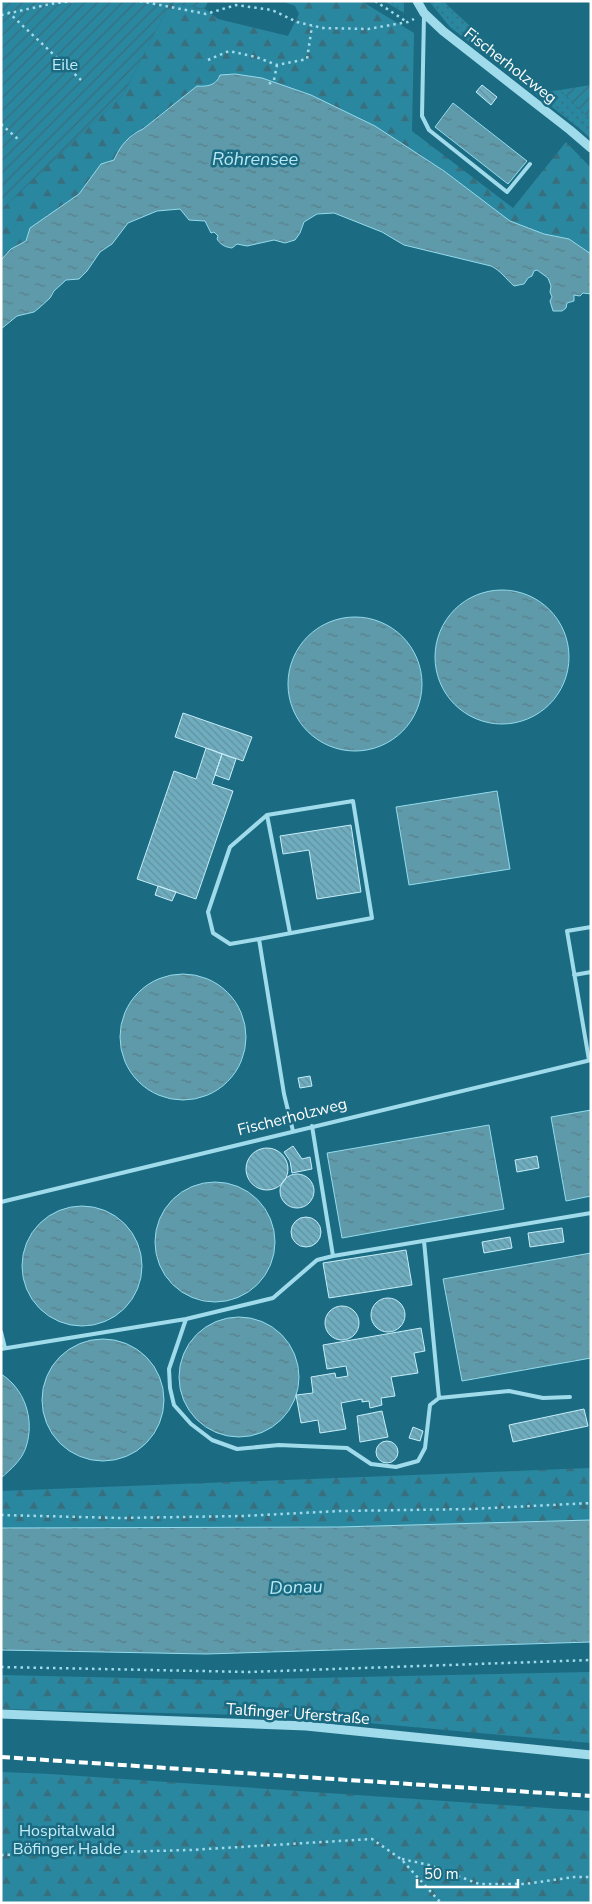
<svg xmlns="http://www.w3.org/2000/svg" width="592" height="1904" viewBox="0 0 592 1904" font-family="'Nunito Sans',sans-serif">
<defs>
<pattern id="grass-dots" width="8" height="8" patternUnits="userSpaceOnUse" patternTransform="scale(1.25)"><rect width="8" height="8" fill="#2a87a0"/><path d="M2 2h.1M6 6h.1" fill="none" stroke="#386f7e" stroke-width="1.8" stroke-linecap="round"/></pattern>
<pattern id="forest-firs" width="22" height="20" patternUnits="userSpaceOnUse" patternTransform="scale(1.25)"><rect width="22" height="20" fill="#2a87a0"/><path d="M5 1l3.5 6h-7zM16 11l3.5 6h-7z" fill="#386f7e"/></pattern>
<pattern id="garden-furrows" width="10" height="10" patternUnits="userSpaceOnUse" patternTransform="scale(1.25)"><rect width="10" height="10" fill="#2a87a0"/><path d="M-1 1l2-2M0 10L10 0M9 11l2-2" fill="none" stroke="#386f7e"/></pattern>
<pattern id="water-ripples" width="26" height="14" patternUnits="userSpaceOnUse" patternTransform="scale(1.25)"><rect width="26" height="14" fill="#5f9aaa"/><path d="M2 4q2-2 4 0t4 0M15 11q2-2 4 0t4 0" fill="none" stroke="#587f89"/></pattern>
<pattern id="building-back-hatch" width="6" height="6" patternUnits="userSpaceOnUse" patternTransform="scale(1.25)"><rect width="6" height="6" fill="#6eadc0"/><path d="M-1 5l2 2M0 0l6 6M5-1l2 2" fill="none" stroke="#64909d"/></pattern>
</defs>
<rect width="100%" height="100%" fill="#1b6c83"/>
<path fill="url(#grass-dots)" d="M384 1H404V13Z
M429 1H443L502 56 545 92 560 90 591 120V139L580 129 450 27Z"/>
<path fill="url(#forest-firs)" d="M282 1H361L414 33 412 131 513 208 566 142 591 168V254L569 239 544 234 510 221 444 171 375 126 311 95 262 78 219 80 163 112 143 129 133 133 118 151 114 160 101 165 79 194 30 228 26 241 11 249 1 260V210L123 95 170 3 205 9 218 19 288 36 299 14 295 6Z
M591 1468V1520L339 1527 1 1528V1491Z
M591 1672V1743L291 1716 1 1709V1675L217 1680Z
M1 1772 50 1774 591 1811V1903H1Z"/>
<path fill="url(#garden-furrows)" d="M1 1H208L205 9 170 3 123 95 1 210Z
M591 85V120L560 90Z"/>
<path fill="url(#water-ripples)" stroke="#93dbed" d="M235 74 262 78 311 95 375 126 444 171 510 221 544 234 569 239 591 254V294L583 293 580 296 574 295V301L567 303 566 308 562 311H553L550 301 552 297 550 292 551 286 548 278 537 270 534 271 532 276 528 278 524 284 514 286C506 279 500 270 491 266L404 245 382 232 334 213 317 214 304 222 300 233 295 240 285 243 274 240 247 246 237 244 232 248C225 247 221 245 217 239L218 236 214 232 211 233 205 221 189 220 180 209 157 211 128 223 112 244 100 252 87 271 79 279 66 280 54 291 50 298 39 308 34 312 17 316 1 329V260L11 249 26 241 30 228 79 194 101 164 114 160C120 146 129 135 143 129L197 86C207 87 217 85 220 75Z
M453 103 527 161 508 184 435 127Z
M435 657a67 67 0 1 1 134 0a67 67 0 1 1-134 0Z
M288 684a67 67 0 1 1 134 0a67 67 0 1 1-134 0Z
M497 791 510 869 409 885 396 807Z
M120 1037a63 63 0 1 1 126 0a63 63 0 1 1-126 0Z
M591 1110V1196L566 1201 551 1117Z
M489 1125 504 1209 342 1238 327 1153Z
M155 1242a60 60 0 1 1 120 0a60 60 0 1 1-120 0Z
M22 1266a60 60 0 1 1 120 0a60 60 0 1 1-120 0Z
M591 1253V1358L462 1381 443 1279Z
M179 1377a60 60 0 1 1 120 0a60 60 0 1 1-120 0Z
M42 1400a61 61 0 1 1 122 0a61 61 0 1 1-122 0Z
M1 1374C25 1389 35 1420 26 1447 22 1460 11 1469 1 1478Z
M591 1520V1642L206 1654 1 1650V1528L339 1527Z"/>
<path fill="url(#building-back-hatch)" stroke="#c5edf8" d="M482 85 497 97 491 105 476 92Z
M183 713 252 737 243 761 175 737Z
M206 748 222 754 212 784 233 791 196 899 137 879 174 771 196 779Z
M222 754 236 759 229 780 215 775Z
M351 825 361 892 317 899 309 850 283 854 280 836Z
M158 886 176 892 172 901 155 895Z
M310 1076 312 1086 300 1088 298 1078Z
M293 1146 302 1159 310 1157 312 1169 292 1173 290 1161 284 1152Z
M246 1169a21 21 0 1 1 42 0a21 21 0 1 1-42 0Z
M537 1156 539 1168 517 1172 515 1160Z
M280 1191a17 17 0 1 1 34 0a17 17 0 1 1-34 0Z
M291 1232a15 15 0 1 1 30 0a15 15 0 1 1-30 0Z
M562 1228 564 1242 530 1247 528 1233Z
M510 1237 512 1248 484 1253 482 1242Z
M406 1250 412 1285 329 1298 323 1263Z
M371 1315a17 17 0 1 1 34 0a17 17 0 1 1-34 0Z
M325 1323a17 17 0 1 1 34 0a17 17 0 1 1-34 0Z
M421 1328 425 1351 414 1353 418 1373 391 1377 395 1396 381 1398 382 1405 370 1408 369 1401 362 1402V1399L341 1403 346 1429 320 1433 318 1420 301 1423 296 1395 313 1393 311 1377 335 1373 336 1378 348 1376 346 1366 327 1369 323 1345Z
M584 1409 588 1426 513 1442 509 1425Z
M382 1411 388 1437 360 1442 357 1416Z
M413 1427 423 1431 420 1441 409 1438Z
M376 1452a11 11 0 1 1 22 0a11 11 0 1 1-22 0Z"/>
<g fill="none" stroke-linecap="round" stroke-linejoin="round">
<path stroke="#a0dbeb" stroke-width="2.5" stroke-dasharray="2.5 4" stroke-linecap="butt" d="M140 1 206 14 236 5 272 10 297 22 323 28 368 29 408 22 414 19
M375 1 407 22
M8 12 81 80
M1 15 55 3 74 1
M208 60 229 51 256 57 277 65 307 59 312 26
M269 84 274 80 277 65
M1 124 20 141
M1 1515 120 1518 243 1516 340 1511 471 1509 591 1503
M1 1667 249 1672 591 1660
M1 1855 190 1850 372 1839 401 1859 441 1903
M402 1859 429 1865 479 1884H525L574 1877H591"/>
<path stroke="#a0dbeb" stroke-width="4" d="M424 15 422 116 429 130 507 192 530 164
M267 815 290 933
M259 939 372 918 353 801 267 815 230 847 208 912 213 933 230 944 259 939 284 1094 293 1131
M574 975 591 972
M589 1060 567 931 591 927
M312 1126 333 1256 591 1213
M1 1202 591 1060
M424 1241 439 1398
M186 1319 169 1369 170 1388 174 1405 191 1424 212 1440 237 1449 279 1445 347 1448 371 1464 396 1467 418 1461 425 1448 430 1405 439 1398 509 1391 543 1398 570 1397
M1 1332 5 1348
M1 1349 186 1319 273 1298 317 1260 333 1256"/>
<path stroke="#a0dbeb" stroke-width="9" d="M417 1 424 13 443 31 570 130 591 148
M1 1714 306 1726 591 1755"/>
<path stroke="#fff" stroke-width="4" stroke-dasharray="9 4" stroke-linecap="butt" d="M1 1757 591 1796"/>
</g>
<g text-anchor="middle" stroke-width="5" stroke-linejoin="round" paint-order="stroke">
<g font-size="16" fill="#c5edf8" stroke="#1b6c83">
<text x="65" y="70">Eile</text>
<text x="67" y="1836">Hospitalwald<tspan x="67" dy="18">Böfinger Halde</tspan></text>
</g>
<g font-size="16" fill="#fff" stroke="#1b6c83">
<text transform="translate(511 65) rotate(38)" y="6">Fischerholzweg</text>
<text transform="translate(292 1116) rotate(-14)" y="6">Fischerholzweg</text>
<text transform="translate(298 1713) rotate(4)" y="6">Talfinger Uferstraße</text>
</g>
<g font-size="18" font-style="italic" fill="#b8e8f4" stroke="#1b6c83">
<text x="255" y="165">Röhrensee</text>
<text transform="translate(296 1587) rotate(-2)" y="6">Donau</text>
</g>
</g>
<rect width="592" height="1904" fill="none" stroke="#ffffff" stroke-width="5"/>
<path d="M417 1879v8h101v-8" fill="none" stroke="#ffffff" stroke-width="2.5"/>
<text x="424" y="1879" font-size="15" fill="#ffffff" stroke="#1b6c83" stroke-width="4" paint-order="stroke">50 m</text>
</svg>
